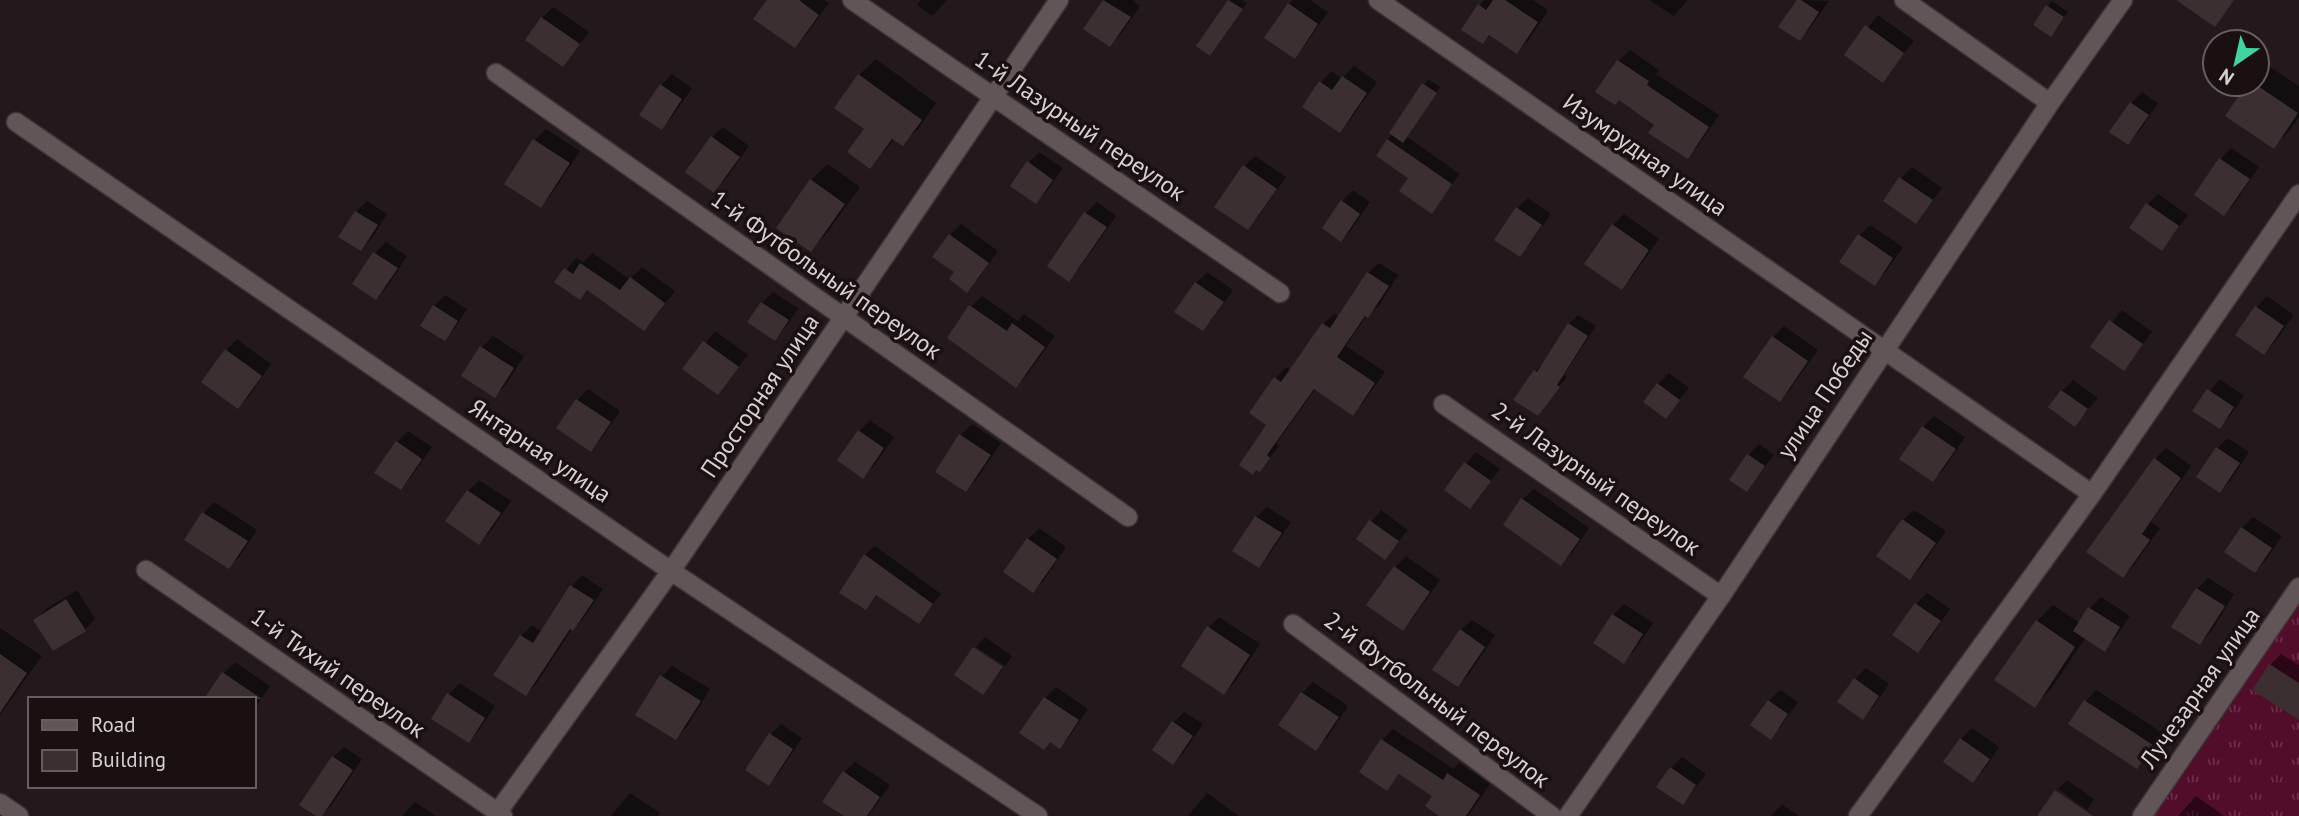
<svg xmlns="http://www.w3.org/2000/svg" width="2299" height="816" viewBox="0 0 2299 816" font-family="'PT Sans',sans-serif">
<defs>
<pattern id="grass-tufts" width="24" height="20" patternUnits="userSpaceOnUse" patternTransform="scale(1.75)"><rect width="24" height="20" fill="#520d2b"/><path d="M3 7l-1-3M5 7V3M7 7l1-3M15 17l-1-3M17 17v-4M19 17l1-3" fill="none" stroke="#6a2f49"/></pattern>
</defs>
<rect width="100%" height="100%" fill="#23191c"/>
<path fill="url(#grass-tufts)" d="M2299 591V816H2146Z"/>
<path fill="#0007" d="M769 0H824L829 3 806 35 795 46Z
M921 0H947L932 16 917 5Z
M1105 0H1132L1140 6 1121 34 1110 45 1085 29Z
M1230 0H1242L1247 3 1215 49 1198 46Z
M1293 0H1310L1328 12 1305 45 1294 56 1289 4Z
M1484 0H1532L1548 10 1528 41 1517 52 1491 34 1483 42 1463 29Z
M1649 0H1688L1674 16Z
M1799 0 1829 1 1810 28 1799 39Z
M2052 1 2068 12 2051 35 2048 6Z
M553 7 589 32 563 65 542 18Z
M1878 15 1914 41 1882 80 1846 54Z
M1630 50 1659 70 1656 74 1719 115 1698 146 1687 157 1656 125 1619 98 1598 92 1619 61Z
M876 59 936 103 919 128 902 144 895 139 870 167 859 75Z
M2267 65 2299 86V117L2290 130 2274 147 2249 84H2257V75Z
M1354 66 1377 82 1350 120 1340 131 1304 106 1321 82 1332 71 1342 79Z
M672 74 692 88 672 117 661 128V85Z
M1428 79 1440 87 1407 137 1460 174 1431 211 1411 177 1378 155Z
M2142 92 2158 103 2139 132 2128 142 2131 103Z
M723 127 749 146 725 180 714 191 712 137Z
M546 129 580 151 551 195 541 206 507 184 535 140Z
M2231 148 2259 167 2235 203 2224 214 2196 195 2221 159Z
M1039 152 1063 168 1047 191 1036 202 1028 163Z
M1255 156 1286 177 1258 217 1247 228 1245 166Z
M828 164 860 187 827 233 811 250V180Z
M1912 167 1942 188 1916 222 1885 201 1901 178Z
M1353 190 1370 202 1352 229 1341 240 1342 201Z
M2158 194 2188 215 2162 248 2147 205Z
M1528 198 1551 214 1530 244 1519 255 1517 208Z
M367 201 387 214 372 238 361 249 356 212Z
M1097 202 1116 216 1079 269 1069 279 1049 265 1086 213Z
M1624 214 1659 239 1632 277 1621 288 1613 225Z
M961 224 998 251 978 279 967 290 957 272 950 235Z
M1870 225 1903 247 1885 273 1874 284 1859 236Z
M386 242 407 256 387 287 376 298 354 284 375 253Z
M592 253 630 279 642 267 675 291 644 329 589 289 580 298 557 282 576 258 583 262Z
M1379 263 1398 275 1379 306 1367 315 1346 346 1385 372 1363 403 1353 413 1316 388 1276 444 1279 446 1260 470 1257 468 1268 425 1251 413 1276 378 1286 367 1291 371 1323 324 1334 314 1339 317 1368 273Z
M1207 272 1233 290 1213 318 1203 329 1196 283Z
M773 292 798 308 786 327 775 338 762 303Z
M445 295 467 309 455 328 444 339 422 325 434 306Z
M982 296 1018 321 1024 314 1055 336 1027 375 1016 386 971 307Z
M2267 296 2294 315 2275 342 2264 353 2238 334 2257 307Z
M2122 310 2152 332 2124 368 2093 346Z
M1578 315 1596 326 1564 375 1567 377 1538 414 1535 371 1545 362 1569 324Z
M1784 326 1818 350 1790 389 1779 400 1773 337Z
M715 331 748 355 717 393 685 369Z
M493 336 524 356 506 385 495 395 482 347Z
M237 339 271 364 249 396 238 406 226 350Z
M1669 373 1689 388 1666 417 1658 384Z
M2220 379 2244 396 2230 416 2219 427 2195 410Z
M2073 380 2098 398 2075 425 2062 391Z
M588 389 620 411 601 439 591 450 577 400Z
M1934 416 1965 437 1944 469 1933 480 1902 458 1923 427Z
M870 420 894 437 874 466 863 476 839 460 859 431Z
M972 424 1001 443 977 479 966 490 937 471 961 435Z
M408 431 432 447 411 477 401 488 397 442Z
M2228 438 2249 452 2231 480 2220 491 2217 448Z
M1759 444 1774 455 1747 489 1749 455Z
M2166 448 2191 466 2151 522 2160 528 2134 565 2123 576 2155 459Z
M1476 452 1500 469 1470 507 1446 489Z
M479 480 511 501 490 532 479 542 448 521 468 491Z
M1534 489 1589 528 1572 553 1561 564 1523 499Z
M214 502 257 530 240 556 229 567 186 539 204 513Z
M1267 507 1291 522 1269 555 1258 566 1256 517Z
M1381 510 1408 530 1385 558 1358 539Z
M1914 510 1946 531 1921 567 1910 578 1903 520Z
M2253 517 2282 536 2266 560 2255 571 2242 528Z
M1039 528 1066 547 1044 580 1033 591 1028 539Z
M875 546 941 594 919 622 878 594 866 608 865 555Z
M1406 556 1440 580 1413 618 1402 629 1395 567Z
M582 575 603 589 584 618 572 629 537 683 526 694 521 636 532 625 542 632 572 586Z
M2208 578 2234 594 2211 632 2200 643 2197 589Z
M77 590 95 619 85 630 36 620 46 609Z
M1927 593 1950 609 1929 640 1918 651 1916 604Z
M2101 597 2130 616 2115 638 2104 649 2086 637 2051 689 2034 705 2037 621 2053 605 2080 623 2090 608Z
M1624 604 1653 623 1634 651 1624 661 1613 615Z
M1219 617 1260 644 1235 682 1224 693 1208 628Z
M1472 620 1495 635 1469 674 1458 685 1461 630Z
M0 628 42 656 0 715Z
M985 637 1012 656 1005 666 976 647Z
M974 650 1003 669 983 693Z
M2281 654 2299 665V709L2254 689 2270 665Z
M235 662 270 686 254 710V699H207L224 673Z
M672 666 710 689 687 727 676 738 662 676Z
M1866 668 1889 684 1873 707 1862 718 1855 679Z
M1313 682 1348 706 1327 738 1316 749 1281 725 1302 693Z
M460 683 495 706 479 730 469 741 449 694Z
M1056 687 1088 709 1070 736 1060 747 1045 698Z
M1780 690 1798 702 1781 726 1771 737 1769 701Z
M2096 690 2163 733 2148 756 2137 767 2071 724 2086 701Z
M1184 712 1203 724 1184 752 1173 762V723Z
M781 724 802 738 779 773 768 784 770 735Z
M1972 728 1999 747 1984 770 1973 781 1961 739Z
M1393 729 1454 769 1459 763 1490 784 1468 816H1442L1434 796 1401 773 1387 789 1361 772 1382 740Z
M344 747 362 759 331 806 319 816 333 757Z
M1682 757 1706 774 1683 803 1671 768Z
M855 762 890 785 868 816H847L844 772Z
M2067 780 2094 799 2087 810 2058 789Z
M630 793 660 813 658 816H611Z
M1207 793 1239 816H1188Z
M2196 796 2223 815 2222 816H2178Z
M415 802 436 816H402Z
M1782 804 1799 816H1771Z"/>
<path fill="#3b2f32" d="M767 0H799L819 15 795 48 753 19Z
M1103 0 1131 17 1110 47 1083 29Z
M1228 0 1243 9 1210 56 1196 46Z
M1493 0H1505L1538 22 1517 54 1489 35 1483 44 1461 30 1478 4 1486 10Z
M1797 0H1801L1819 12 1800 41 1778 27Z
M2176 0H2234L2215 27Z
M1288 3 1318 24 1295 59 1264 38Z
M2046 5 2064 17 2051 37 2033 25Z
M541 17 580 44 563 67 525 40Z
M1865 25 1904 53 1883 83 1844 55Z
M1617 60 1649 81 1647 85 1709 127 1688 159 1648 133 1654 125 1619 100 1615 105 1595 92Z
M858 74 922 120 903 146 892 139 870 169 847 152 864 129 834 108Z
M1342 76 1367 93 1340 133 1302 107 1319 81 1332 90Z
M1422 83 1437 93 1403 143 1389 133Z
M660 84 682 99 662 130 639 115Z
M2247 84H2255L2298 113 2274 149 2225 116Z
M2130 102 2149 115 2128 145 2109 132Z
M711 136 740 157 714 193 685 172Z
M533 139 570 163 541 208 504 184Z
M1387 139 1452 184 1432 214 1399 191 1408 178 1376 156Z
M2219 158 2250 179 2224 216 2194 195Z
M1027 161 1053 180 1036 204 1010 186Z
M1243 165 1277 189 1248 230 1214 207Z
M1899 177 1933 200 1916 224 1883 201Z
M810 179 845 204 811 252 776 228Z
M1341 200 1360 214 1341 242 1322 228Z
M2146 203 2179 226 2162 251 2129 228Z
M1516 207 1542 225 1520 257 1494 240Z
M355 211 378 225 361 251 338 237Z
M1084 212 1107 227 1069 282 1047 266Z
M1612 224 1649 250 1622 290 1584 264Z
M949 234 989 263 967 293 949 279 954 272 932 257Z
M1858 234 1893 258 1875 286 1839 262Z
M373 252 398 268 376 300 352 284Z
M580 263 620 290 630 277 665 303 644 331 587 290 580 300 554 282 564 268 573 274Z
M1367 272 1389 286 1368 318 1365 316 1337 357 1375 383 1353 416 1314 389 1267 455 1270 458 1260 472 1256 470 1253 475 1239 465 1266 425 1249 413 1274 377 1281 382 1322 323 1330 328Z
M1195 282 1224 302 1203 331 1174 312Z
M761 302 789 320 775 341 747 322Z
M433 305 458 321 445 341 420 326Z
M969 305 1007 331 1012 323 1045 347 1016 388 947 338Z
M2255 306 2284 326 2264 355 2235 335Z
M2109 320 2143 344 2124 371 2090 347Z
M1568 323 1588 336 1557 385 1560 387 1538 416 1513 400 1534 370 1537 372Z
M1772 336 1808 361 1780 402 1743 377Z
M703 341 739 367 718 395 682 369Z
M480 346 514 368 495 398 461 376Z
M225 349 262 376 238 409 201 382Z
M1657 383 1680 400 1666 419 1643 402Z
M2207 389 2234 407 2220 429 2192 411Z
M2061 390 2088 409 2075 427 2048 407Z
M576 399 611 422 591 452 556 428Z
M1922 426 1956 449 1933 482 1899 459Z
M858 430 884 448 863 479 837 460Z
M959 434 991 455 966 492 935 472Z
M396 441 422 459 401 490 374 473Z
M2216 447 2240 463 2220 493 2196 477Z
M1747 454 1765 466 1747 492 1729 480Z
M2154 458 2181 478 2142 534 2150 540 2123 578 2086 552Z
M1464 462 1491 481 1470 509 1444 490Z
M467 490 501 513 479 545 445 521Z
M1521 498 1580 539 1561 566 1503 525Z
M202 512 248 541 229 569 184 540Z
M1255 516 1282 533 1259 568 1232 551Z
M1902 519 1936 543 1910 580 1876 556Z
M1369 520 1399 541 1385 560 1356 539Z
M2241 527 2272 548 2255 573 2224 552Z
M1027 538 1057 559 1033 593 1003 572Z
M864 554 933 604 919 624 876 595 866 610 839 593Z
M1394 566 1430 592 1403 631 1366 605Z
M570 585 594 600 573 631 570 629 526 696 493 675 520 635 533 643Z
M2196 588 2225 606 2200 645 2171 627Z
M66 599 86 631 53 651 33 620Z
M1915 603 1941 621 1918 653 1892 635Z
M2088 607 2120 627 2105 652 2073 631Z
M1612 614 1643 634 1624 664 1593 643Z
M2036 620 2075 647 2035 708 1994 680Z
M1207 626 1250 655 1224 695 1181 666Z
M1460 629 1485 647 1458 687 1432 670Z
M973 647 1003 667 983 695 954 675Z
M0 654 27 673 0 713Z
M2269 664 2299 683V720L2252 690Z
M222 672 262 699H204Z
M660 675 701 701 676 740 635 715Z
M1854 678 1879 696 1863 720 1837 702Z
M1301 692 1339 717 1316 751 1278 725Z
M447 693 485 718 469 743 431 719Z
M1044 697 1079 720 1060 749 1050 742 1044 750 1019 733Z
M1768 700 1788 714 1771 740 1750 725Z
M2084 700 2153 745 2137 769 2068 724Z
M1172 721 1193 736 1173 765 1152 750Z
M769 733 793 749 769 786 745 770Z
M1960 738 1990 759 1973 783 1943 762Z
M1381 739 1443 780 1447 773 1480 795 1466 816H1439L1425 806 1432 796 1399 774 1387 791 1359 772Z
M332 756 353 770 322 816H316L299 805Z
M1670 767 1696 785 1683 805 1656 787Z
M843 771 880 797 867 816H844L822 802Z
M2055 790 2093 816H2037Z"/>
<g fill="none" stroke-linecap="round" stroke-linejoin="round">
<defs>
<path id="minor" d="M852 0 1280 293
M1378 0 2092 494
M1904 0 2050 103
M496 73 1128 517
M16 122 671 571 1038 816
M1443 404 1721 596
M146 570 503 816
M1293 624 1552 816
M0 803 19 816
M495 816 671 571 1059 0
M1568 816 1721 596 2050 103 2123 0
M1858 816 2092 494 2299 194
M2142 816 2299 587"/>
</defs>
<use href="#minor" stroke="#3d3537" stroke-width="21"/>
<use href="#minor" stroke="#625558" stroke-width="18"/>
</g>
<g text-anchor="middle" stroke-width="7" stroke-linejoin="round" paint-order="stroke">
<g font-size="24" fill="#d7d0d2" stroke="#1a1012">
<text transform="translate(1080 126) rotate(34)" y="8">1-й Лазурный переулок</text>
<text transform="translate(1645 155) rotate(35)" y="8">Изумрудная улица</text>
<text transform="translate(826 275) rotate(35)" y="8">1-й Футбольный переулок</text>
<text transform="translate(1825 394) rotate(-56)" y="8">улица Победы</text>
<text transform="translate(760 396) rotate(-56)" y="8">Просторная улица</text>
<text transform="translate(540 451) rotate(34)" y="8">Янтарная улица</text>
<text transform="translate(1596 479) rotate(35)" y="8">2-й Лазурный переулок</text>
<text transform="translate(338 673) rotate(35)" y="8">1-й Тихий переулок</text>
<text transform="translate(2200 688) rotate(-55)" y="8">Лучезарная улица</text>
<text transform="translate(1437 700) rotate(37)" y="8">2-й Футбольный переулок</text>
</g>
</g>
<rect x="28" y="697" width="228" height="91" fill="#1a1012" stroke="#665d5f" stroke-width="2"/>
<rect x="42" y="720" width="35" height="10" fill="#625558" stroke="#665d5f" stroke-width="2"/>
<text x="91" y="732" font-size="21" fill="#d7d0d2">Road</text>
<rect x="42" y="750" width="35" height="21" fill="#3b2f32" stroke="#665d5f" stroke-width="2"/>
<text x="91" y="767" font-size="21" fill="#d7d0d2">Building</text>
<g transform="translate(2236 63) rotate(214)"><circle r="33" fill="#1a1012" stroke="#665d5f" stroke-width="2"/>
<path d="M0-5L12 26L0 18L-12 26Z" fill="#42d4a0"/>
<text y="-10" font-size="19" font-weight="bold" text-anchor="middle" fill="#d7d0d2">N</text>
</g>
</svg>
